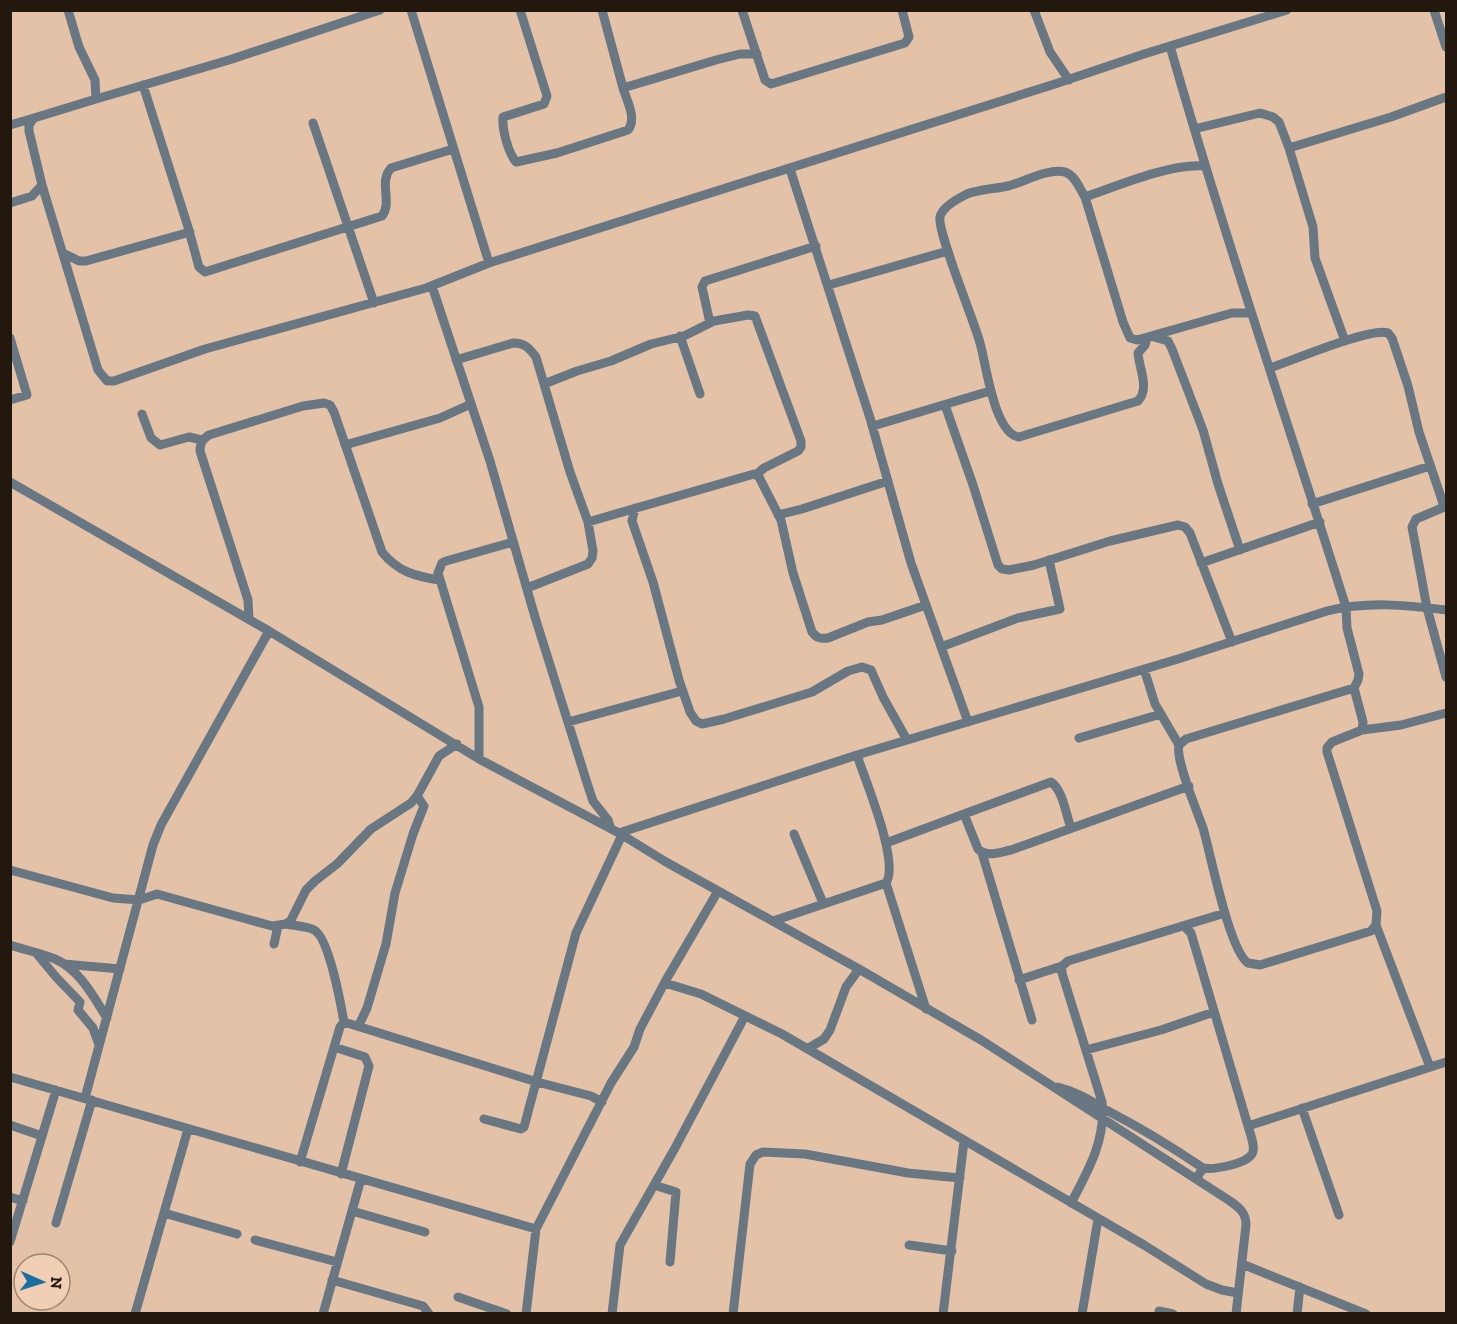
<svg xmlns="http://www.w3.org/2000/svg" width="1457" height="1324" viewBox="0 0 1457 1324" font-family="'Zilla Slab',serif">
<rect width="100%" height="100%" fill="#e3c2a8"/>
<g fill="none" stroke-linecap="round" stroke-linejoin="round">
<path stroke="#697782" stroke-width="9" d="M68 10 79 47 95 80 96 99 34 118 29 125V131L42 185 98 370 107 381H114L205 349 426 288 489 263 1055 84 1144 54 1287 10
M411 10 489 263
M520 10 547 96 544 104 503 117C502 130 508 152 516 162L557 153 628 130C637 119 627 101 623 88L716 60 740 54H757
M602 10 623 88
M742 10 765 80 771 84 905 43 909 37 902 10
M1034 10 1050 52 1069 80
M1434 10 1446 47
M1170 46C1224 235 1287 420 1346 607L1347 628 1359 674 1358 680 1354 688 1363 722 1362 730 1332 742 1327 748V752L1377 911 1376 925 1371 931 1260 965 1248 963C1229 950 1211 855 1203 828 1197 811 1175 759 1179 745L1186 739 1354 688
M143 85 188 227 199 267 205 272 382 216C393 202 378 182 391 168L453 149
M96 99 229 60 380 10
M313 123 374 303
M10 125 34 118
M1194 129 1260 113 1273 117 1279 122 1289 148 1313 227 1315 258 1345 341
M1289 148 1391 117 1446 97
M1204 166C1171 163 1117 186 1085 197L1123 322 1130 338 1137 340 1232 313H1250
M790 169 870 418 911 563 968 722
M1085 197C1080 189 1075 175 1065 172 1047 168 1025 182 1008 186 995 189 980 189 967 194 959 198 942 207 940 217 937 232 974 320 980 343 986 363 994 434 1019 437L1138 401C1150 389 1139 368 1138 353L1145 345 1147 338
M10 203 32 196 42 185
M63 253 79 261H86L190 232
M829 285 948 251
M432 286 490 461 535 617 588 786 593 801 608 820 611 829
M710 323 702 287 705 281 816 246
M680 336 700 394
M1154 337 1168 341 1172 349 1203 430 1218 484 1240 550
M10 338 27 395 10 400
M456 360 513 343C525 343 529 348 536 357L570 472 588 522 593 551 592 558 588 564 527 588
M1270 368C1291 361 1371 327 1388 333L1392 338 1408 386 1419 432 1443 503 1442 508 1416 519 1412 527 1427 608 1446 677
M544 384 577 371 611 361 651 344 684 336 714 321 748 315 755 316 801 441V447L798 451 764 468 756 475
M945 405 973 485 998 565 1002 569 1009 570 1034 565 1110 541 1178 525 1185 527 1190 533 1232 642
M142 414 151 438 160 445 189 437 202 440
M873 426 990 391
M345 445 440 418 471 404
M10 482 269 631 479 759 619 833 666 862 859 969 981 1040 1230 1201C1240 1208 1246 1213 1246 1225L1236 1314
M1312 504 1430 466
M635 508 632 521 653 582 679 680 690 712 696 721 702 724 724 719 812 692 848 671 862 667 871 670 883 697 907 740
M778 515 802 509 888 481
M588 522 754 474 759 477 781 520 793 573 812 632C817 638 820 639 828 638L868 622 882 620 926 605
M1201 563 1320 522
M249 619 248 600 200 451C200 443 202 440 209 435L303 406 324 403 330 405 334 412 382 552C398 572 415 576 439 580
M941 647 1018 618 1060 609 1049 560
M1144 669 1155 704 1179 745
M568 722 682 691
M1362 730 1401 725 1446 713
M1079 738 1161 714
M479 759V707L438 573 442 563 446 561 513 542
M964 814 1051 782C1063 790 1066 815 1071 828
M619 833 857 755 1178 659 1327 611C1367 601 1406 605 1446 610
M794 834 823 903
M886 843 964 814 978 849C987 858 1000 852 1011 850L1189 786
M982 853 1032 1020
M10 870 113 898 139 900 157 894 272 926 286 924 291 920 306 890 315 881 337 864 371 829 411 803 417 796 439 756 457 744
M886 883 926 1009
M773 921 886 883C900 862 865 780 857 755
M286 924C295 926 306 926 314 930 329 937 341 1005 344 1022
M1376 925 1430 1067
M1184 926 1191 933 1248 1126C1250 1133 1256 1148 1252 1154 1246 1164 1214 1170 1203 1168L1196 1179
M274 944 278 926
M10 945C25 950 41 953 55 959 80 970 93 996 107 1018
M37 954 56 977 80 1002 78 1010 93 1028 99 1045
M64 964 120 969
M1019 980 1062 966
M665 983 701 994 782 1034 1144 1245 1206 1284 1222 1290 1238 1293
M359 1025 367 1008 386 944 395 893 413 834 424 806 417 796
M334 1047 365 1057 369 1066 341 1174
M807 1049 824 1039 830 1030 846 987 859 969
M1086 1050 1161 1030 1214 1012
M10 1077 536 1229 611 1083 634 1047 640 1029 666 980 718 891
M1058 1087C1077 1092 1091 1101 1108 1111 1141 1128 1172 1147 1203 1168
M85 1098 153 845 161 825 269 631
M1302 1108 1339 1215
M484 1119 521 1129 524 1127 576 933 622 835
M10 1125 42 1136
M1248 1126 1446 1062
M300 1162 340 1027 344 1022 537 1082 591 1096 602 1102
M654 1185 676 1192 670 1262
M10 1197 23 1201
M1071 1203C1088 1171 1106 1140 1102 1102L1062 973V966L1068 961 1225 913
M352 1211 425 1232
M164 1213 237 1234
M56 1223 92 1100
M255 1240 337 1262
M10 1242 56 1090
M909 1245 952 1251
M1242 1264 1366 1314
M332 1280 423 1306 429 1314
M458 1297 507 1314
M1159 1311 1173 1314
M135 1314 188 1129
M323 1314 361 1179
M526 1314 536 1229
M612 1314 620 1245 675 1148 745 1016
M733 1314 750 1164 756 1155 763 1152 805 1154 908 1173 960 1178
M943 1314 964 1141
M1082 1314 1098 1219
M1297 1314 1300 1287"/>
</g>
<rect width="1457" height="1324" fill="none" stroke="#23180e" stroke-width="24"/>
<g transform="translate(42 1282) rotate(93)"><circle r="28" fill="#f0cfb5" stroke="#9e8672" stroke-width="1.5"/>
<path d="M0-4.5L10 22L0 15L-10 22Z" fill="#196f9f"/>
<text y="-9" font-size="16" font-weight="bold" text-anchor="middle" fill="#23180e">N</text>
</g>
</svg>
